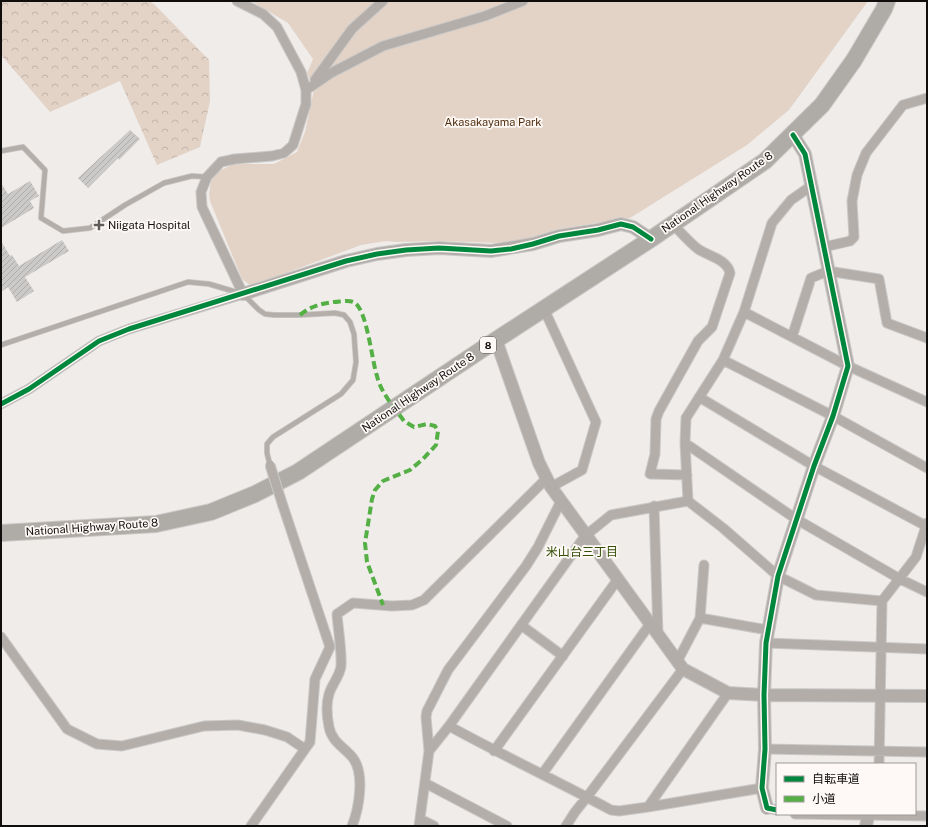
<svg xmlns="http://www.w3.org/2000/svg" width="928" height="827" viewBox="0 0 928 827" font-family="'Public Sans','Noto Sans JP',sans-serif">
<defs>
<pattern id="forest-crowns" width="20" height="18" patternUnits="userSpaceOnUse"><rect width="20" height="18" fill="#e3d3c7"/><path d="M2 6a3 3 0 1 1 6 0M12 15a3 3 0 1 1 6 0" fill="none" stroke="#c2b4aa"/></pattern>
<pattern id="building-hatch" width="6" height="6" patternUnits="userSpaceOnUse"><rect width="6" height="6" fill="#cccac8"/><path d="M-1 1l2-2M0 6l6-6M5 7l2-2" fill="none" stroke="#aeacab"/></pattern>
</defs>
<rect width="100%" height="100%" fill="#efecea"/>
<path fill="url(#forest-crowns)" d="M1 1H149L155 5 209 60 210 101 200 147 157 165 120 81 50 112 1 55Z"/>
<path fill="#e3d3c7" d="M251 1H868L789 110 747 145 630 218 557 229 529 239 502 243 439 241 396 242 386 241 361 245 251 286 242 279 210 201 209 194 211 181 219 171 234 164H274L297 152 305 132 314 90 307 73 313 59 288 23Z"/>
<path fill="url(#building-hatch)" d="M130 130 140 139 119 160 118 158 88 188 78 178Z
M30 181 39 196 30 201 34 208 1 228V183L8 194Z
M62 240 69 251 25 277 34 291 17 302 8 287 1 292V241L10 256 12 255 19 266Z"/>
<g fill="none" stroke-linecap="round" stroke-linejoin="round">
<defs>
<path id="lane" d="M1 151 23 147 45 170 41 218 63 231 90 228 125 205 164 183 192 176 207 177
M1 345 188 282 209 284 243 294 259 310 265 314 274 315H300L335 313 344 315 350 322 354 334 356 362 353 380 341 394 273 437 267 444V453L270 465"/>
<path id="street" d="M315 80 352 29 383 1
M306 90 331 73 383 46 485 16 523 1
M811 186 791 200 772 223 744 312 723 360 686 418 685 443 688 501 723 528 778 576 816 595 882 601
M672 224C681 232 689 242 698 249 708 256 727 259 730 273L712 327 698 341 659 411 656 419 655 454 650 474 687 475
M824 247 850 241 854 237 852 201 857 175 866 153 903 105 927 98
M544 309 596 422 582 470 551 487
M744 312 848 366 927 402
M792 337 811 278 828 271 879 279 887 323 927 338
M723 360 833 416 927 468
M699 397 814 466 926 526
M1 404 29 389 99 341 129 329 243 294 202 207 201 192 207 177 221 162 235 159 272 156 284 153 293 145 306 104V90L301 72 277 27 263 14 237 1
M685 443 796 519 900 579 927 592
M283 506 330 647 315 679 310 742 305 749
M654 506 658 635
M700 618 768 630
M521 625 563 656
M1 637 67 729 97 744 122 746 204 726 238 725 265 730 287 737 305 749 251 826
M766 643 927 649
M677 662 700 618 704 565
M449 726C502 755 557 781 611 810L619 811 648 807 762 788
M765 749 927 752
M429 751 426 717 427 711 448 670 526 566 538 547 561 501
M494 751 618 579
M879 764 882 601 916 557 927 523
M543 773 650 624
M425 783 507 826
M648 807 728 693
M767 808 777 810
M795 814 927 816
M420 819 434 826
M352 826C359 809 365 774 353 758 344 747 332 742 329 727 327 717 326 704 329 694 332 684 340 676 341 666 342 651 338 629 337 614L353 603 392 606 412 605 424 600 547 478
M419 826 429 751 449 726 585 536 611 515 688 501
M566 826 575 812 587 797 683 669"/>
<path id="secondary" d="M243 294 346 261 377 254 406 250 439 248 491 251 533 244 559 236 598 230 621 224 633 227 651 239
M496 340 539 463 551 487 683 669 728 693 764 695 927 696
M767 808 762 788 765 749 764 695 766 643 778 576 814 466 833 416 848 366 805 154 793 135
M866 826 868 816"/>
<path id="highway" d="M1 533 156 524 211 512 255 494 298 472 496 340 651 239 765 161 822 105 854 60 884 9 887 1"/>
</defs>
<use href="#lane" stroke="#cac8c7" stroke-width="6"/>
<use href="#street" stroke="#cac8c7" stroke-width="11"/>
<use href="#secondary" stroke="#cac8c7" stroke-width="14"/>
<use href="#highway" stroke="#cac8c7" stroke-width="18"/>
<use href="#lane" stroke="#b3aea9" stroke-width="4.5"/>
<use href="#street" stroke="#b3aea9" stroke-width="9"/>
<use href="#secondary" stroke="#b2ada9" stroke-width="12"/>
<use href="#highway" stroke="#afaba6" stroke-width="16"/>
<defs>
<path id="street-bridge" d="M270 465 283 506"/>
</defs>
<use href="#street-bridge" stroke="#cac8c7" stroke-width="11" stroke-linecap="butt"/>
<use href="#street-bridge" stroke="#b3aea9" stroke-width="9"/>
<path stroke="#54b044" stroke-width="4" stroke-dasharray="8 4" stroke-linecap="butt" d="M300 315C311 306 320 304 334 302 340 302 349 299 355 303 367 311 372 361 377 376 381 393 394 407 404 421L414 427 427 424 435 426 438 431 436 445 423 459 410 470 383 481 375 490 372 499 365 543 367 562 383 605"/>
<defs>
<path id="cycleway" d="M1 404 29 389 99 341 129 329 346 261 377 254 406 250 439 248 491 251 511 249 533 244 559 236 598 230 621 224 633 227 651 239
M777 810 767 808 762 788 765 749 764 695 766 643 778 576 814 466 833 416 848 366 805 154 793 135"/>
</defs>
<use href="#cycleway" stroke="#fef9f6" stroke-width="8"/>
<use href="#cycleway" stroke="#00873e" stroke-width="5"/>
</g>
<path fill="#5d5c5a" stroke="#fef9f6" stroke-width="1.5" d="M97 219h4v4h4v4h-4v4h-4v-4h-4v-4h4z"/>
<g text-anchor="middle" stroke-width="3.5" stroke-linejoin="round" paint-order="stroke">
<rect fill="#fef9f6" stroke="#575453" stroke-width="1" x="480" y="337" width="16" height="16" rx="3"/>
<g font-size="10" font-weight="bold" fill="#0f0e0d">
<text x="488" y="349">8</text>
</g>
<g font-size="11" fill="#502d0e" stroke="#fef9f6">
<text x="493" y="126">Akasakayama Park</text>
</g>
<g font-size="11" fill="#0f0e0d" stroke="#fef9f6">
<text transform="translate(717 192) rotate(-35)" y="4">National Highway Route 8</text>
<text transform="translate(418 392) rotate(-34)" y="4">National Highway Route 8</text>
<text transform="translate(92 527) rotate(-4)" y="4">National Highway Route 8</text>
</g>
<g font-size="11" fill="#0f0e0d" stroke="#fef9f6" text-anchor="start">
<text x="108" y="229">Niigata Hospital</text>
</g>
<g font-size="12" fill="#334f06" stroke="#fef9f6">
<text x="582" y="556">米山台三丁目</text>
</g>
</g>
<rect width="928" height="827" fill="none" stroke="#0f0e0d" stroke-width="4"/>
<rect x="776" y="763" width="140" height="52" fill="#fef9f6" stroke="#9e9b99"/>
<rect x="784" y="776" width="20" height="6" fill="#00873e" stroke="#9e9b99"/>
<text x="812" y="783" font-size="12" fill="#0f0e0d">自転車道</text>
<rect x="784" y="796" width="20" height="6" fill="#54b044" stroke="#9e9b99"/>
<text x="812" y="803" font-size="12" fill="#0f0e0d">小道</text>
</svg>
